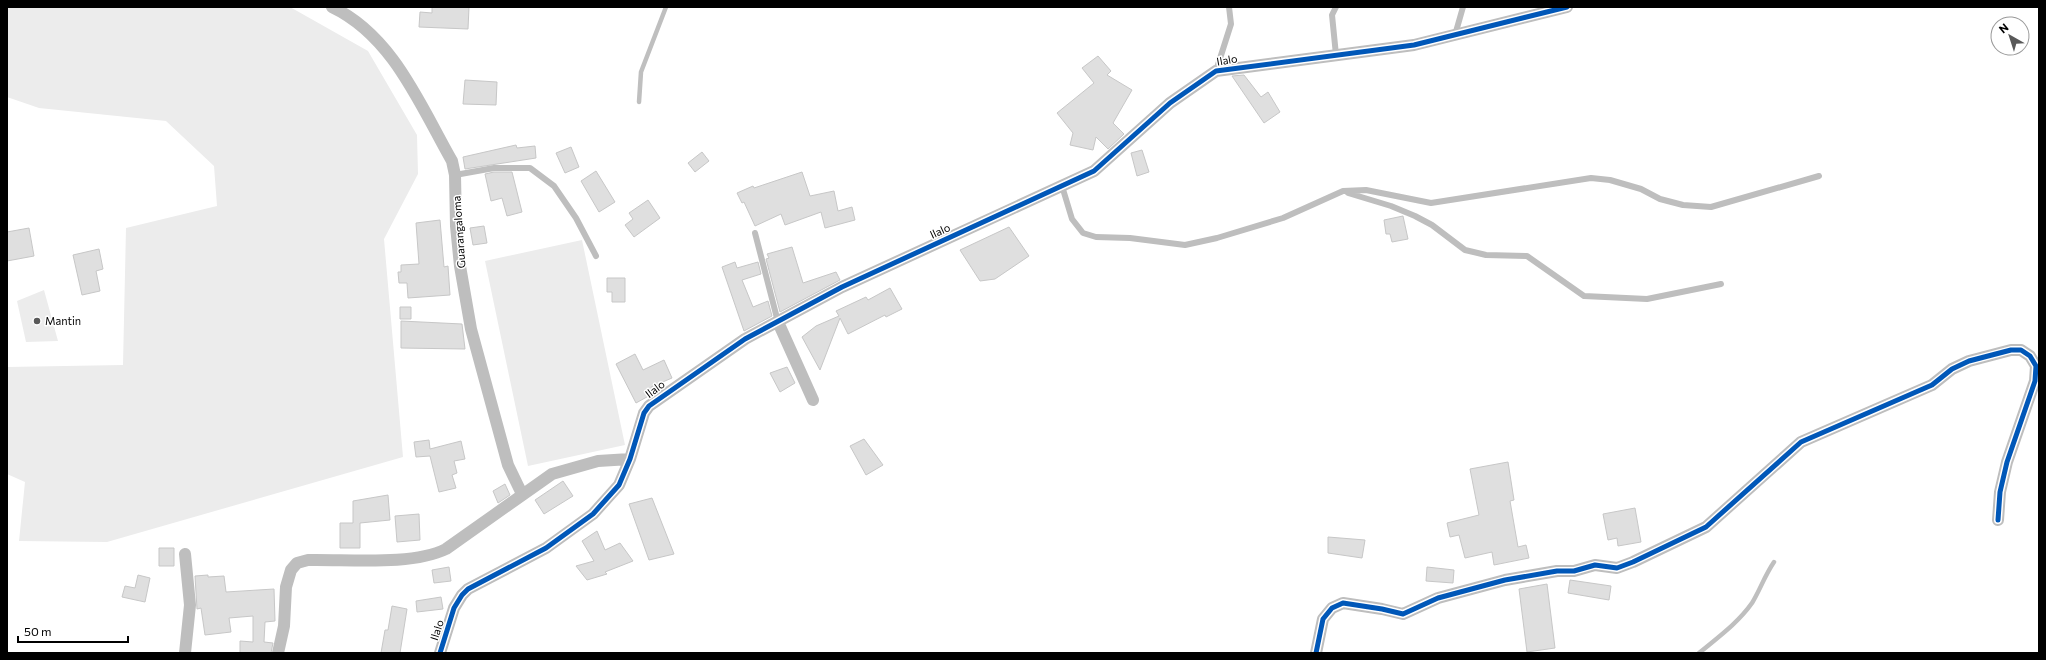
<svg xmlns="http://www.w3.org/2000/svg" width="2046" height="660" viewBox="0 0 2046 660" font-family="Commissioner,sans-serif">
<rect width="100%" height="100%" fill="#fff"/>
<path fill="#ececec" d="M7 7H290L368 51 417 135 418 174 384 239 403 457 107 542 19 541 25 482 7 474V367L123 365 126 228 217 206 214 166 166 121 39 108 7 97Z
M582 240 625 445 528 466 485 261Z
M44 290 58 341 26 342 17 301Z"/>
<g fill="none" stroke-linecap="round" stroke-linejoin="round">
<path stroke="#bfbfbf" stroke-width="4.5" d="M639 102 641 72 666 7
M1699 653C1717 638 1738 623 1752 603 1760 590 1765 575 1774 562"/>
</g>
<path fill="#dfdfdf" stroke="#c7c7c7" d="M432 7H469L468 29 419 27 420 12 432 13Z
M1098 56 1111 71 1107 75 1132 90 1113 123 1124 134 1108 149 1096 137 1093 150 1070 145 1073 133 1057 113 1094 83 1082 68Z
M1244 75 1261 97 1268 92 1280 112 1264 123 1232 76Z
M465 80 497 82 496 105 463 104Z
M516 145 517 148 535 146 536 158 465 169 463 157Z
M571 147 579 167 565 173 556 153Z
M1142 150 1149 172 1137 176 1131 153Z
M702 152 709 161 695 172 688 163Z
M596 171 615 202 599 212 581 181Z
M494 172H512L522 212 507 216 502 198 491 201 485 174Z
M802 172 810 196 834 191 838 211 852 207 855 220 825 228 821 212 785 225 781 214 755 226 744 202 742 203 737 193 753 186 754 188Z
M648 200 660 218 634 237 625 225 633 219 629 213Z
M1403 216 1408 239 1392 242 1390 234H1386L1384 220Z
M440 220 444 267 448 266 450 295 408 298 407 283H399L398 272H401V265L419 264 416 223Z
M484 226 487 243 473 245 470 228Z
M1009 227 1029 256 995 279 980 281 960 250Z
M29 228 34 256 7 261V232Z
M792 247 803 283 836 272 840 280 780 312 766 259 769 258 767 254Z
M99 249 103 269 96 271 100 291 82 295 73 255Z
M735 262 737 268 758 262 761 274 742 280 753 307 768 301 772 316 744 331 722 267Z
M607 278H625V302H612V292H607Z
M890 288 902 309 886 317 885 315 848 334 840 318 820 370 802 337 816 326 839 316 836 311 866 297 868 300Z
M400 307H411V319H400Z
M401 321 462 324 465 349 401 348Z
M635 354 643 370 664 360 672 378 651 387 654 393 636 403 616 364Z
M787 367 795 383 780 392 770 373Z
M864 439 883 465 866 475 850 446Z
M429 440 430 449 461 441 465 459 454 461 457 473 452 475 456 488 439 492 430 456 416 457 414 442Z
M1508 462 1514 500 1510 501 1518 547 1526 545 1529 558 1494 565 1492 552 1465 558 1459 535 1450 537 1447 523 1479 515 1470 469Z
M563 481 573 496 544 514 535 500Z
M505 484 510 495 498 503 493 491Z
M388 495 390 520 360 523V548H340V523H353V501Z
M652 498 674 554 649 560 629 504Z
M1635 508 1641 542 1618 546 1617 538 1608 540 1603 514Z
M419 514 420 540 397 542 395 516Z
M597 531 605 550 620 543 633 561 605 572 607 574 587 580 576 566 594 561 582 541Z
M1328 537 1365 540 1362 558 1328 553Z
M159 548H174V566H159Z
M449 567 451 581 434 583 432 570Z
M1427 567 1454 570 1453 583 1426 581Z
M138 575 150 578 145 602 122 597 125 586 135 588Z
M208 575V577L224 576 226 592 274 589 275 621 265 622 264 642 273 643 271 653H240V641L253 642V616L229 618 231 632 205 635 201 608 197 609 195 576Z
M1570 580 1611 586 1609 600 1568 593Z
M1547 584 1555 648 1527 652 1519 589Z
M441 597 443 609 417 612 416 601Z
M392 606 407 609 400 653H381L385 630H388Z"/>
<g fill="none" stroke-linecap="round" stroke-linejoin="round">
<path stroke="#bebebe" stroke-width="6" d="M1336 7 1332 15 1336 55
M1455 35 1463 7
M1216 71 1231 24 1229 7
M455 175 494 168H530L554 186 576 218 596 256
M1062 186 1072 219 1083 233 1096 237 1130 238 1185 245 1217 238 1283 218 1343 191 1366 190 1431 203 1591 178 1610 180 1641 189 1660 199 1683 205 1711 207 1819 176
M1348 193 1391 206 1415 216 1432 225 1465 250 1486 255 1527 256 1584 296 1647 299 1721 284
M755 233 778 322"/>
<path stroke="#bebebe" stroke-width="12" d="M332 7C393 36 420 105 452 161L455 175 456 226 460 266 471 329 508 465 522 494
M778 322 813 400
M185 653 190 605 185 554
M278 653 284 626 286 587 291 570 297 563 308 560C347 559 412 566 446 549L552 474 598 461 630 459
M440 653 454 608 462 595 468 589 546 548 593 514 619 485 630 459 644 413 649 406 745 339 842 287 1094 171 1170 103 1216 71 1414 45 1567 7
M1316 653 1323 619 1332 608 1343 603 1382 609 1403 614 1438 598 1505 580 1557 571H1574L1595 565 1617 568 1633 562 1706 527 1801 442 1932 385 1952 369 1969 361 2011 350H2021L2030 356 2036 366 2035 381 2007 462 2000 492 1998 520"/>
<defs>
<path id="cycleway" d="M440 653 454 608 462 595 468 589 546 548 593 514 619 485 630 459 644 413 649 406 745 339 842 287 1094 171 1170 103 1216 71 1414 45 1567 7
M1316 653 1323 619 1332 608 1343 603 1382 609 1403 614 1438 598 1505 580 1557 571H1574L1595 565 1617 568 1633 562 1706 527 1801 442 1932 385 1952 369 1969 361 2011 350H2021L2030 356 2036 366 2035 381 2007 462 2000 492 1998 520"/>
</defs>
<use href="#cycleway" stroke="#fff" stroke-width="8"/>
<use href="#cycleway" stroke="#0057b8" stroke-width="5"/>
</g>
<circle fill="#595959" stroke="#fff" stroke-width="1.5" cx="37" cy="321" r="4"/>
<g text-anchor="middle" stroke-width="3" stroke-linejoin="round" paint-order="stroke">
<g font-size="11" fill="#000" stroke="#fff">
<text transform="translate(1227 60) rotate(-10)" y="4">Ilalo</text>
<text transform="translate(940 231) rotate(-25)" y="4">Ilalo</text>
<text transform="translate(459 232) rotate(-94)" y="4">Guarangaloma</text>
<text transform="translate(655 389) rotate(-37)" y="4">Ilalo</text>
<text transform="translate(437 630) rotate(-72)" y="4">Ilalo</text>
</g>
<g font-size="11" fill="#000" stroke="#fff" text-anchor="start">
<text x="45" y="325">Mantin</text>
</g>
</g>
<rect width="2046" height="660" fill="none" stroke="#000000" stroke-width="16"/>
<g transform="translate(2010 36) rotate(321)"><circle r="19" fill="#ffffff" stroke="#999999"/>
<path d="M0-3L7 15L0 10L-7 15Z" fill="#595959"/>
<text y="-6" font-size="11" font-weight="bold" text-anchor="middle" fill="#000000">N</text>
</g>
<path d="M18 636v6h110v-6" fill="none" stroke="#000000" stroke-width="2"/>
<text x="24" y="636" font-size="12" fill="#000000" stroke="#ffffff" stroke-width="3" paint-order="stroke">50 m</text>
</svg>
